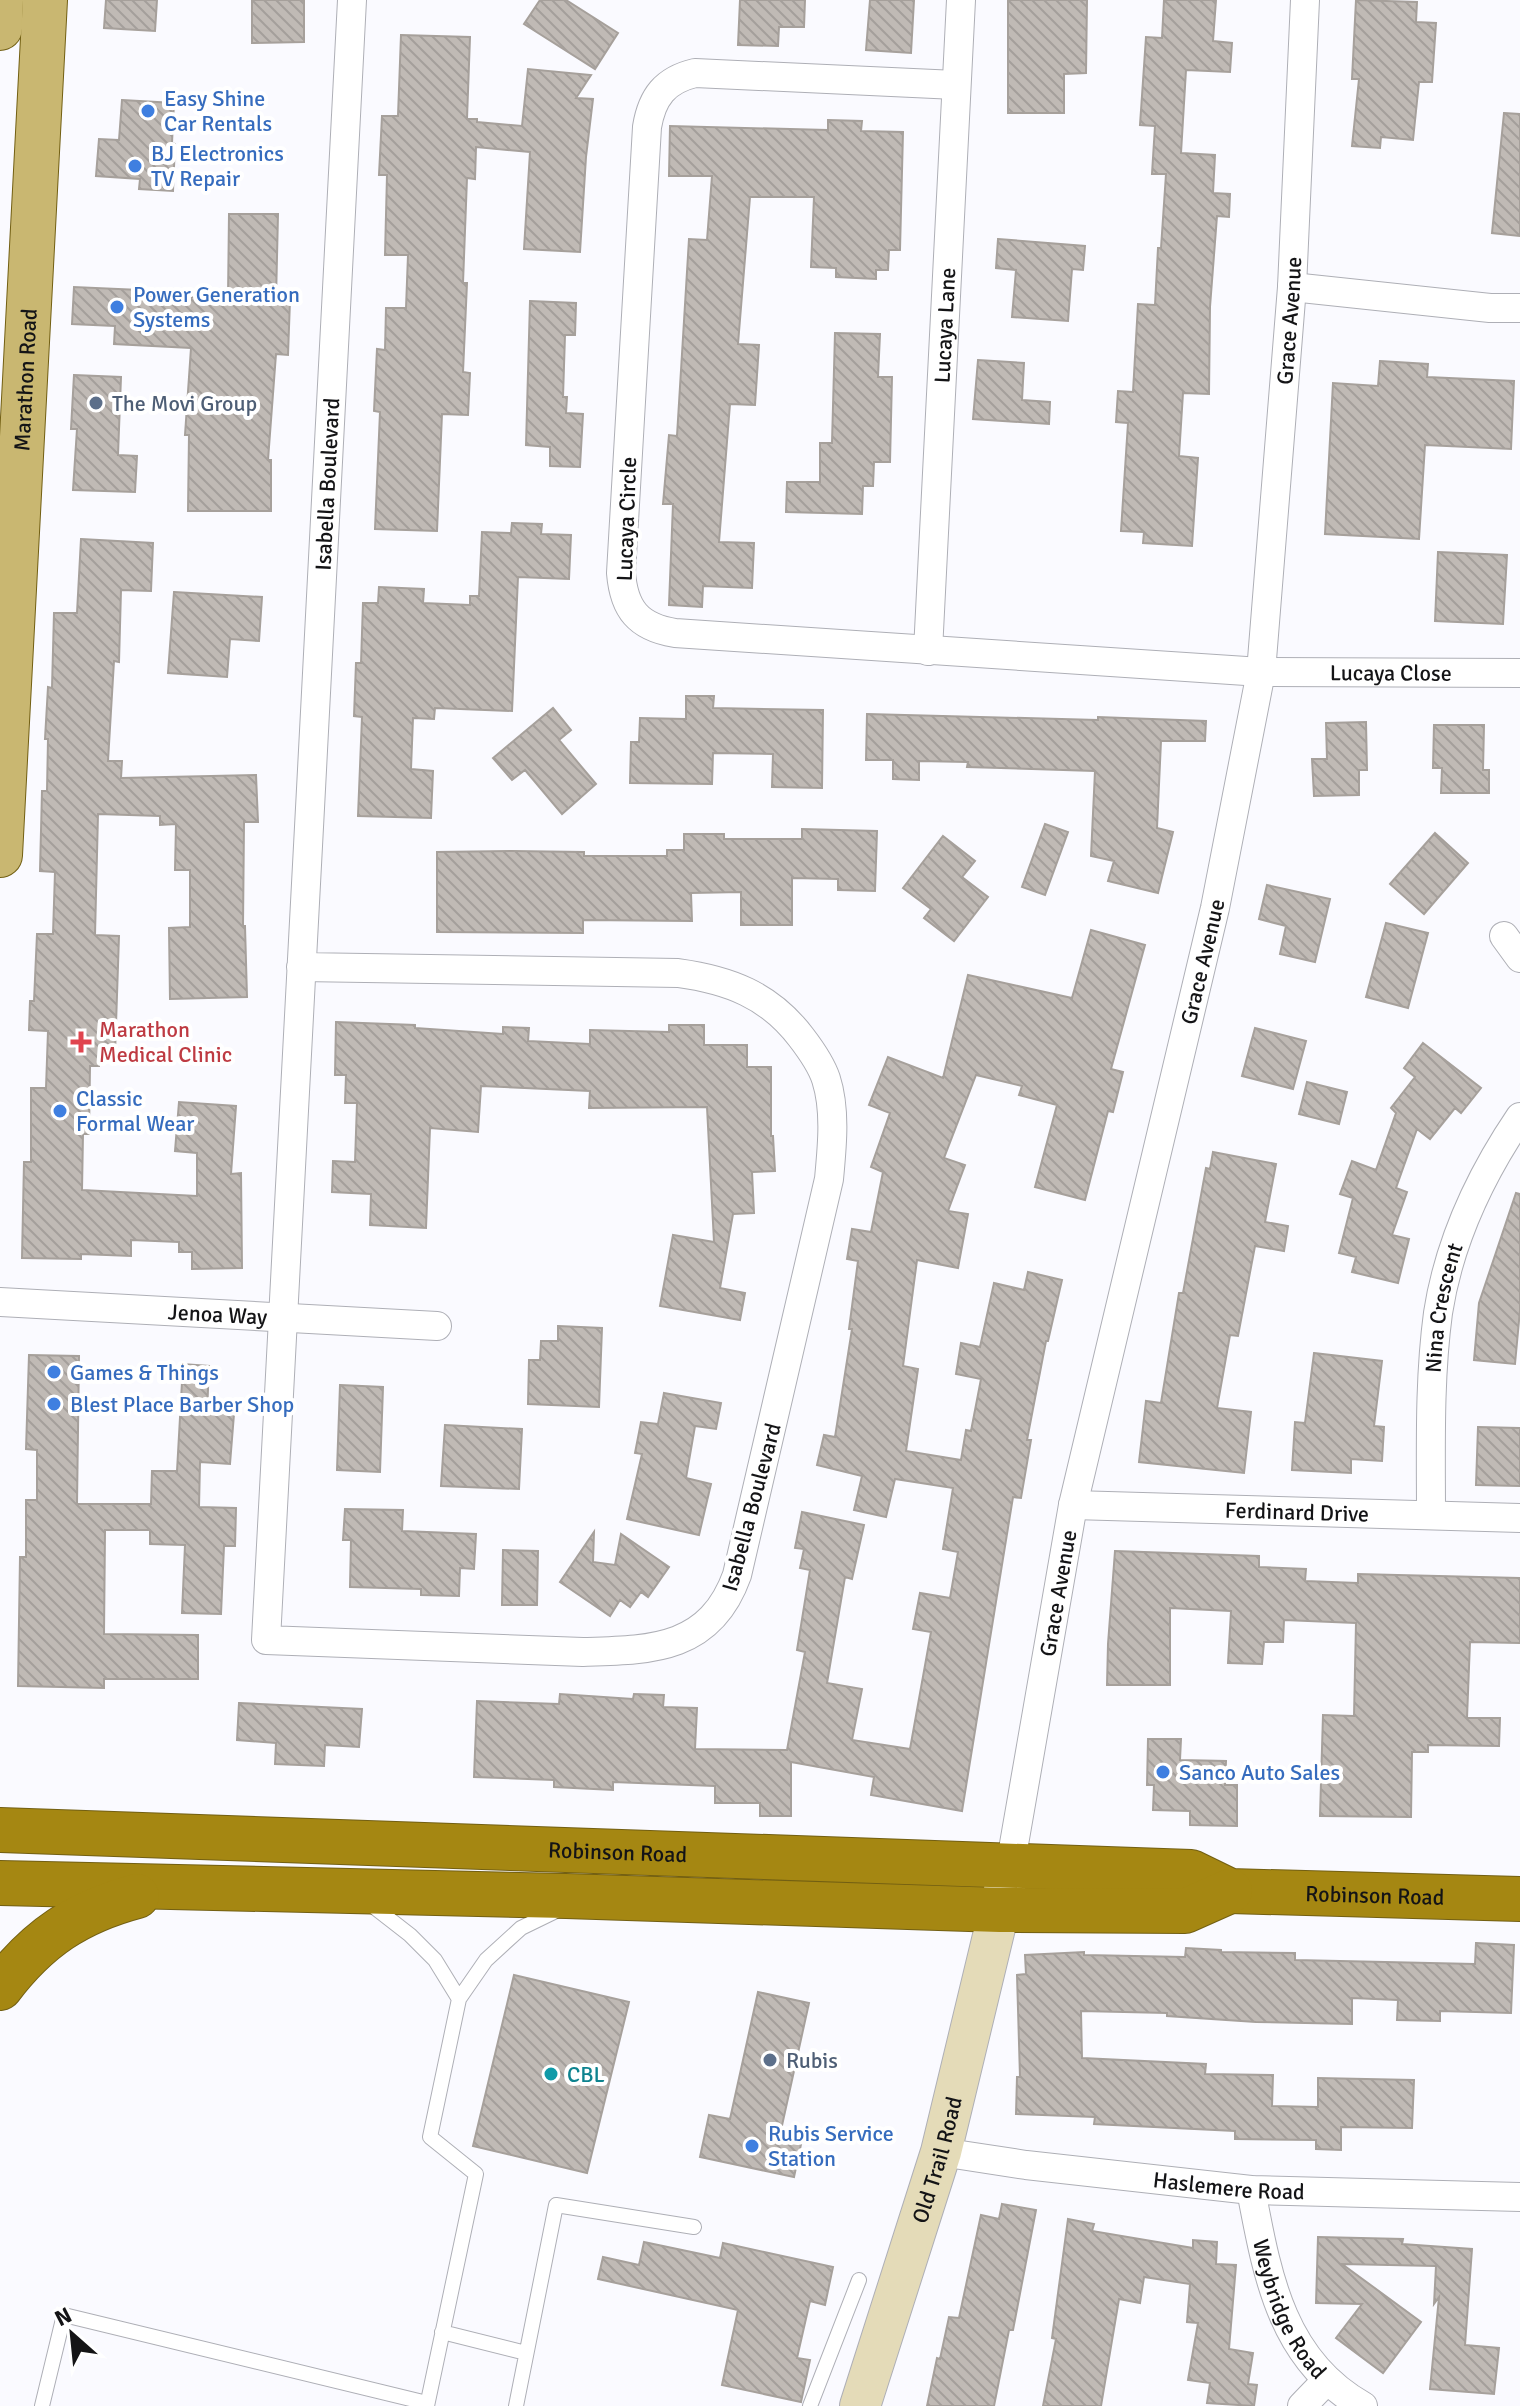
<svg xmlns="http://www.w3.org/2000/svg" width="1520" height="2406" viewBox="0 0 1520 2406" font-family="Signika,sans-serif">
<defs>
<pattern id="building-back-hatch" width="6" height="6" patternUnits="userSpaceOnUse" patternTransform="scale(2)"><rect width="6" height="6" fill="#c0bab5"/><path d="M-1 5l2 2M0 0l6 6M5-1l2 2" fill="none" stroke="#a49f9b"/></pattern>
</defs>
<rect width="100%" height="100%" fill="#fafaff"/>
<path fill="url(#building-back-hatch)" stroke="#a6a09b" stroke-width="2" d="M106 0H157L155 31 104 28Z
M252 0H304V42L252 43Z
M540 0H566L618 33 595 69 524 24Z
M740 0H805L804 27H779L778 46 738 45Z
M870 0H914L911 53 866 50Z
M1008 0H1087L1086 73 1064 74V113H1008Z
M1164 0H1216L1213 41 1232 43 1230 72 1186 70 1181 153 1215 155 1213 193 1230 194 1229 217 1217 216 1210 307 1209 394 1183 393 1179 456 1198 458 1192 546 1143 543 1144 532 1121 531 1128 423 1116 422 1118 391 1133 392 1138 304 1155 305 1158 248H1161L1166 174H1152L1155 126 1140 125 1146 37 1162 38Z
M1356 0 1417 2 1416 22 1436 23 1432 82H1419L1413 140 1381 137 1380 148 1352 146 1359 79H1352Z
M401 35 470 37 467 119H477V122L522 126 528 69 591 75 576 98 593 99 586 157 580 252 524 249 530 152 476 147 475 179 467 178 463 283H467L463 372 470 373 468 415 442 414 437 531 375 529 380 412 374 411 377 349 385 350 386 308H406L408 255H385L387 175H379L382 116H398Z
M122 100 174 103 172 143 175 144 173 191 139 189 140 179 96 176 99 139 119 140Z
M1504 113 1520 114V236L1492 233Z
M828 120 862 121 861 131 903 132 900 250H889L888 270H876V279L836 277V268L811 267 814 197H750L738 344 759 345 755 405 730 404 719 542 754 543 752 588 703 586 702 607 669 605 673 504H663L669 435 677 436 689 239 707 240 712 176H669L670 126 828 130Z
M229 214H278L276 300H290L288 355 276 354 268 460H271V511H188L189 435H185L191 348 114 344 115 326 72 324 74 287 162 291 161 296 228 298Z
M998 239 1085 246 1083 270 1072 269 1068 321 1012 317 1016 270 996 268Z
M530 301 576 303 575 335H565L563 397H567L566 413 583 414 580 467 550 466V447L526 445Z
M835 333 880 334 878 377H892L890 462H874L873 486H863L862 514 786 512 787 482H820V443H832Z
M978 360 1024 363 1022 400 1050 402 1049 424 973 419Z
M1380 361 1428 364 1427 377 1514 381 1511 449 1425 445 1419 539 1325 534 1333 383 1378 386Z
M74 375 121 377 118 455 137 456 135 492 73 490 77 429H71Z
M512 523 542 524 541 534 571 535 569 579 518 577 512 711 435 708 434 719 413 718 411 769 433 771 431 818 358 816 362 717 354 716 356 663H361L363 603H378L379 587 424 589 423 603 470 605V596H479L482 532 511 533Z
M81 539 153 543 151 591 121 590 119 662 114 661 108 761H122L121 778 256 775 258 822H244L243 926H245L247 997 170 999 169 928 190 927V870H175L176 824 160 825V816L98 814 95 935 119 936 115 1054H100L99 1066H90L89 1134H83L82 1190 197 1196V1153L175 1151 179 1102 236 1106 231 1174 241 1173 242 1268 192 1269V1252H179V1242L131 1240V1256L81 1254V1259L22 1258 24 1162H31V1088H46L48 1031 29 1030 30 1001H34L37 934H53L55 872 40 871 42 791H47L48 739H45L48 687 52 688 54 613H77Z
M1438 552 1507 555 1503 624 1435 621Z
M174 592 262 597 259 641 230 639 227 677 168 673Z
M686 696H714L713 708 823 710 822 788 772 787 773 754 713 753 712 784 630 783 631 742H639L640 718 686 719Z
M553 708 571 730 559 740 596 784 562 814 525 770 512 780 493 758Z
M867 714 1098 720V717L1206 721 1205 741H1161L1157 828 1173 832 1158 893 1108 881 1114 861 1091 856 1095 771 967 767 968 762 919 761V780L893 779V760H866Z
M1366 722 1367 770H1359V795L1314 796 1312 759H1327L1326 723Z
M1434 725H1484L1483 770H1489V793H1441L1442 768H1433Z
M1045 824 1068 832 1045 895 1022 887Z
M802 829 877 831 875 891 838 890V879L792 878V925H741V892L691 893 692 921 583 920V933L437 932V852L512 851 584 852V856H667V850H684V834H724V839H802Z
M1435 833 1468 863 1424 914 1390 884Z
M943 836 975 861 962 877 988 897 954 941 924 918 931 909 903 888Z
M1267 885 1330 899 1315 962 1280 954 1286 926 1259 919Z
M1386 923 1428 933 1408 1008 1366 997Z
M1091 930 1145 945 1111 1069 1123 1072 1113 1112 1108 1111 1085 1200 1035 1187 1057 1105 1019 1095 1022 1086 976 1075 944 1158 965 1165 948 1211 968 1214 958 1268 917 1260 903 1366 918 1369 906 1451 961 1460 966 1430 971 1431 981 1379 956 1374 961 1343 980 1347 994 1283 1024 1290 1028 1272 1062 1280 1048 1341H1046L1027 1440H1031L1021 1498 1013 1497 962 1811 871 1795 874 1777 791 1762V1816H760V1803H715V1786L613 1782V1790L554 1787V1780L474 1777 477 1701 559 1704 560 1694 633 1699 634 1694 664 1695 663 1707 697 1708 695 1749 787 1750 805 1652 797 1650 810 1570 800 1568 804 1549 795 1548 802 1512 864 1525 852 1579 845 1577 827 1683 862 1689 852 1740 910 1749 931 1632 913 1629 920 1593 950 1598 958 1552 943 1549 953 1488 895 1479 886 1517 854 1510 862 1476 817 1465 824 1435 835 1437 852 1329H849L858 1261 847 1259 852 1229 871 1232 883 1172 871 1167 890 1113 869 1105 888 1057 943 1078 968 975 1072 998Z
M336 1022 415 1025V1028L503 1034V1027L529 1028 528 1041 590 1044V1030L669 1032V1025H704V1045H747V1067H771V1136H773L775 1171 752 1172 754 1213 733 1214 720 1288 745 1293 740 1320 660 1306 673 1235 714 1242 707 1107 589 1108 590 1091 481 1086 478 1132 430 1128 426 1228 370 1225 371 1194 332 1192 333 1161 355 1162 357 1103H345L346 1075H335Z
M1255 1028 1306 1041 1293 1089 1242 1076Z
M1423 1043 1481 1088 1461 1113 1455 1108 1430 1139 1417 1129 1396 1188 1407 1192 1392 1235 1409 1239 1398 1283 1352 1272 1356 1257 1339 1253 1353 1198 1340 1194 1352 1161 1376 1170 1396 1113 1391 1108 1415 1077 1404 1068Z
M1307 1082 1347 1092 1339 1124 1299 1114Z
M1213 1152 1276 1164 1265 1222 1288 1226 1284 1251 1255 1246 1238 1336 1230 1335 1217 1408 1251 1412 1244 1473 1139 1462 1146 1401 1161 1403 1179 1293H1183L1206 1168 1210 1169Z
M1516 1193 1520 1194V1310L1515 1364 1474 1360 1479 1303Z
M558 1326 602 1328 599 1407 528 1404 529 1360H540L541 1341H558Z
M1314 1353 1382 1361 1374 1426 1384 1427 1382 1461 1351 1459V1473L1292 1470 1295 1422 1305 1423Z
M29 1355 79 1356 77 1504H151L152 1471H177L183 1364 209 1366 207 1413 234 1414 230 1464 200 1462 199 1507 236 1508 235 1546H224L221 1614 182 1613 185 1545 150 1544V1530H105L104 1634 198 1635V1679H104V1688L18 1686 20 1557H26V1500H37V1450L26 1449Z
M340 1385 383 1387 380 1472 337 1470Z
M664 1393 721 1403 716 1429 695 1426 686 1478 711 1484 699 1535 627 1519 642 1454 635 1453 641 1422 658 1424Z
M445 1425 522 1429 519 1489 441 1486Z
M1478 1427 1520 1428V1486L1476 1485Z
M345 1509 403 1510 402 1531 476 1534 474 1569 460 1568 459 1596 421 1595V1589L350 1587 351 1540H343Z
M594 1532 593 1562 615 1565 621 1534 669 1567 648 1597 641 1592 630 1607 620 1600 610 1616 560 1582Z
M503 1550 538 1551 537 1605H502Z
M1115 1551 1259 1556V1567L1306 1569 1305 1581 1358 1583V1574L1520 1578V1643L1470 1642 1467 1718H1500L1499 1746 1428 1745V1752H1412L1411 1817 1320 1816 1323 1715 1354 1716 1356 1623 1284 1620 1283 1642H1264L1262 1664 1228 1663 1231 1611 1170 1608V1685H1107L1108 1644Z
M239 1703 362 1709 359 1747 325 1745 324 1766 275 1764 276 1743 237 1740Z
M1148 1739H1181L1180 1760 1226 1761 1225 1785H1237V1826L1190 1825V1811L1153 1810 1154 1785H1147Z
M1476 1943 1514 1945 1511 2013 1440 2011V2021L1397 2020 1398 2000 1352 1998V2024L1256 2022 1167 2016V2013L1081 2011 1082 2058 1206 2064 1205 2074 1273 2075 1272 2106 1318 2107V2078L1414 2080 1412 2128 1341 2127V2150L1316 2149V2140L1235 2139V2131L1094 2124 1095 2117 1016 2114 1017 2077H1020L1017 1975 1026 1974 1025 1955 1084 1952V1955L1185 1957 1186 1948 1221 1950V1952L1295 1953V1960L1475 1964Z
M514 1975 629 2002 587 2173 473 2146Z
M758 1992 809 2003 781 2130 803 2135 794 2177 700 2157 709 2115 730 2119Z
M1002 2204 1036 2210 1013 2330H1009L994 2406H927L937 2358 940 2359 949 2317 959 2318 981 2215 999 2219Z
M1068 2219 1094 2224 1092 2231 1193 2248V2240L1217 2242 1216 2264 1236 2265 1229 2349 1253 2353 1248 2384 1257 2385 1254 2406 1207 2403 1210 2383 1188 2380 1198 2323 1187 2322 1190 2284 1144 2277 1140 2303 1119 2299 1101 2406H1043L1056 2339 1052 2338Z
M1318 2237 1403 2239 1402 2244 1472 2249 1465 2345 1499 2348 1494 2394 1430 2389 1439 2297 1434 2304 1436 2266 1342 2264 1421 2322 1383 2373 1336 2338 1362 2304 1316 2303Z
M644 2242 720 2258 723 2243 833 2267 825 2305 810 2301 797 2358 810 2360 801 2402 722 2385 738 2310 598 2279 603 2257 639 2265Z"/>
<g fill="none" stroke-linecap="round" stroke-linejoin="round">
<defs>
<path id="lane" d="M374 1899V1907L410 1935 435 1960 459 1999
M442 2332 526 2353
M42 2406 64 2315 427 2403
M427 2406 476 2174 430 2137 459 1999 486 1960 521 1928 560 1909
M516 2406 556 2205 694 2227
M810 2406 859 2280"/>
<g id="street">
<path id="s1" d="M956 85 695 73C665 80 652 97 647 127L621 573C624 609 638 627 675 633L1261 672 1520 673"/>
<path d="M1292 287 1490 308H1520"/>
<path id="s2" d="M928 651 961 0"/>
<path d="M1504 936 1520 958"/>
<path id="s3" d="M301 967 678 973C729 980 769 995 801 1037 811 1050 821 1064 826 1079 836 1110 832 1147 829 1179L737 1575C710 1650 652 1650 583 1652L266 1640C295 1093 324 547 352 0"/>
<path id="s4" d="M0 1302 437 1326"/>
<path id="s5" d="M1073 1505 1520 1518"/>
<path id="s6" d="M1431 1515C1431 1448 1429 1380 1438 1313 1449 1242 1480 1176 1520 1117"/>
<path id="s7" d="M1010 1867 1073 1505 1215 908 1261 672 1292 287 1305 0"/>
<path id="s8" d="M941 2152 1026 2165 1251 2190 1520 2197"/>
<path id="s9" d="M1251 2190C1267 2274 1281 2360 1363 2406"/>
<path d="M1302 2406 1327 2380"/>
</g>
<g id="secondary">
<path id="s10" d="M860 2406 941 2152 1007 1878"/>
</g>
<g id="primary">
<path d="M0 28 1 0"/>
<path id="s11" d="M0 855 45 0"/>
</g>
<g id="highway">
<path id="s12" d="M0 1830 1191 1872 1230 1891 1520 1899"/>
<path d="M0 1883 566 1896 1000 1910 1185 1911 1230 1891"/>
<path d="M0 1988C38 1938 77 1912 137 1896"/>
</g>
</defs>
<use href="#lane" stroke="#aeafb6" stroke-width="16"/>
<use href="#street" stroke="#aeafb6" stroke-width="30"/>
<use href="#secondary" stroke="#aeafb6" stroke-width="42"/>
<use href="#primary" stroke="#725f13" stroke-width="46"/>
<use href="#highway" stroke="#725f13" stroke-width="46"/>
<use href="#lane" stroke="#fff" stroke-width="14"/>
<use href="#street" stroke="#fff" stroke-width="28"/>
<use href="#secondary" stroke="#e4dbb8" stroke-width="40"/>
<use href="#primary" stroke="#c9b771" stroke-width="44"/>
<use href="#highway" stroke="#a58712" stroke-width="44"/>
</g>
<g fill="#3f7fe0" stroke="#fff" stroke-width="3">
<circle cx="148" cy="111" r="8"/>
<circle cx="135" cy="166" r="8"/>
<circle cx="117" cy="307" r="8"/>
<circle cx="60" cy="1111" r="8"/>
<circle cx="54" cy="1372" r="8"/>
<circle cx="54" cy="1404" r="8"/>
<circle cx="1163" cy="1772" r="8"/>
<circle cx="752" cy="2146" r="8"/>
</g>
<g fill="#5c6f8a" stroke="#fff" stroke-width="3">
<circle cx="96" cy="403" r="8"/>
<circle cx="770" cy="2060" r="8"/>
</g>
<path fill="#e0444e" stroke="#fff" stroke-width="3" d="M77 1030h8v8h8v8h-8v8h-8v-8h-8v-8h8z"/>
<circle fill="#0f9aa8" stroke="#fff" stroke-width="3" cx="551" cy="2074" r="8"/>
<g text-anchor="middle" stroke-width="8" stroke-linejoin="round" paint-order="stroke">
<g font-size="22" fill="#366cbe" stroke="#fff" text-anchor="start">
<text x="164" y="106">Easy Shine<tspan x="164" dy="25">Car Rentals</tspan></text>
<text x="151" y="161">BJ Electronics<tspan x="151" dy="25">TV Repair</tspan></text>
<text x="133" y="302">Power Generation<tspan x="133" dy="25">Systems</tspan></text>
<text x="76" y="1106">Classic<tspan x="76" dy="25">Formal Wear</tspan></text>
<text x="70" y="1380">Games &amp; Things</text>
<text x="70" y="1412">Blest Place Barber Shop</text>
<text x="1179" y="1780">Sanco Auto Sales</text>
<text x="768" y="2141">Rubis Service<tspan x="768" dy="25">Station</tspan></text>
</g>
<g font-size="22" fill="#141416" stroke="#fff">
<text dy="8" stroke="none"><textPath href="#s7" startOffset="1574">Grace Avenue</textPath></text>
<text dy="8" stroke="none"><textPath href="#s2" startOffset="326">Lucaya Lane</textPath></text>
<text dy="8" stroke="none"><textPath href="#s11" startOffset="476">Marathon Road</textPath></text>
<text dy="8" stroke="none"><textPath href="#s3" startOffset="2738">Isabella Boulevard</textPath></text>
<text transform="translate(626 519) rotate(-88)" y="8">Lucaya Circle</text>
<text dy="8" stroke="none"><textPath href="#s1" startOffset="1592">Lucaya Close</textPath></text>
<text dy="8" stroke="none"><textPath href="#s7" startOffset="926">Grace Avenue</textPath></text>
<text dy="8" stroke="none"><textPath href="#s6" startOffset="208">Nina Crescent</textPath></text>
<text dy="8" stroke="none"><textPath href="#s4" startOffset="218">Jenoa Way</textPath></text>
<text transform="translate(751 1507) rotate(-75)" y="8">Isabella Boulevard</text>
<text dy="8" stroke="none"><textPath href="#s5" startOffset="224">Ferdinard Drive</textPath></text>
<text dy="8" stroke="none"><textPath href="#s7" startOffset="278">Grace Avenue</textPath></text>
<text dy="8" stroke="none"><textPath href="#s12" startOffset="618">Robinson Road</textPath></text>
<text dy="8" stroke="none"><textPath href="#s12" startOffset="1380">Robinson Road</textPath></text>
<text dy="8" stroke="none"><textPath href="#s10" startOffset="258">Old Trail Road</textPath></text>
<text dy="8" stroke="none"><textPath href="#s8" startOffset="290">Haslemere Road</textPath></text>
<text dy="8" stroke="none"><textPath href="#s9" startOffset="126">Weybridge Road</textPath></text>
</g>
<g font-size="22" fill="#4e5e75" stroke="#fff" text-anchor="start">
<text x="112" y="411">The Movi Group</text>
<text x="786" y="2068">Rubis</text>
</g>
<g font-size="22" fill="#be3a42" stroke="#fff" text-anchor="start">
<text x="99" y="1037">Marathon<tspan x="99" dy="25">Medical Clinic</tspan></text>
</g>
<g font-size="22" fill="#0d838f" stroke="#fff" text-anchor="start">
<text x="567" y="2082">CBL</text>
</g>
</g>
<g transform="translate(72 2334) rotate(333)" stroke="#ffffff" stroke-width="6" paint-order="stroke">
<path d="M0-6L14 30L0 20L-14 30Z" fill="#141416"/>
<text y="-12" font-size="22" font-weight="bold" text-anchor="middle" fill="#141416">N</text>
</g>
</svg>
